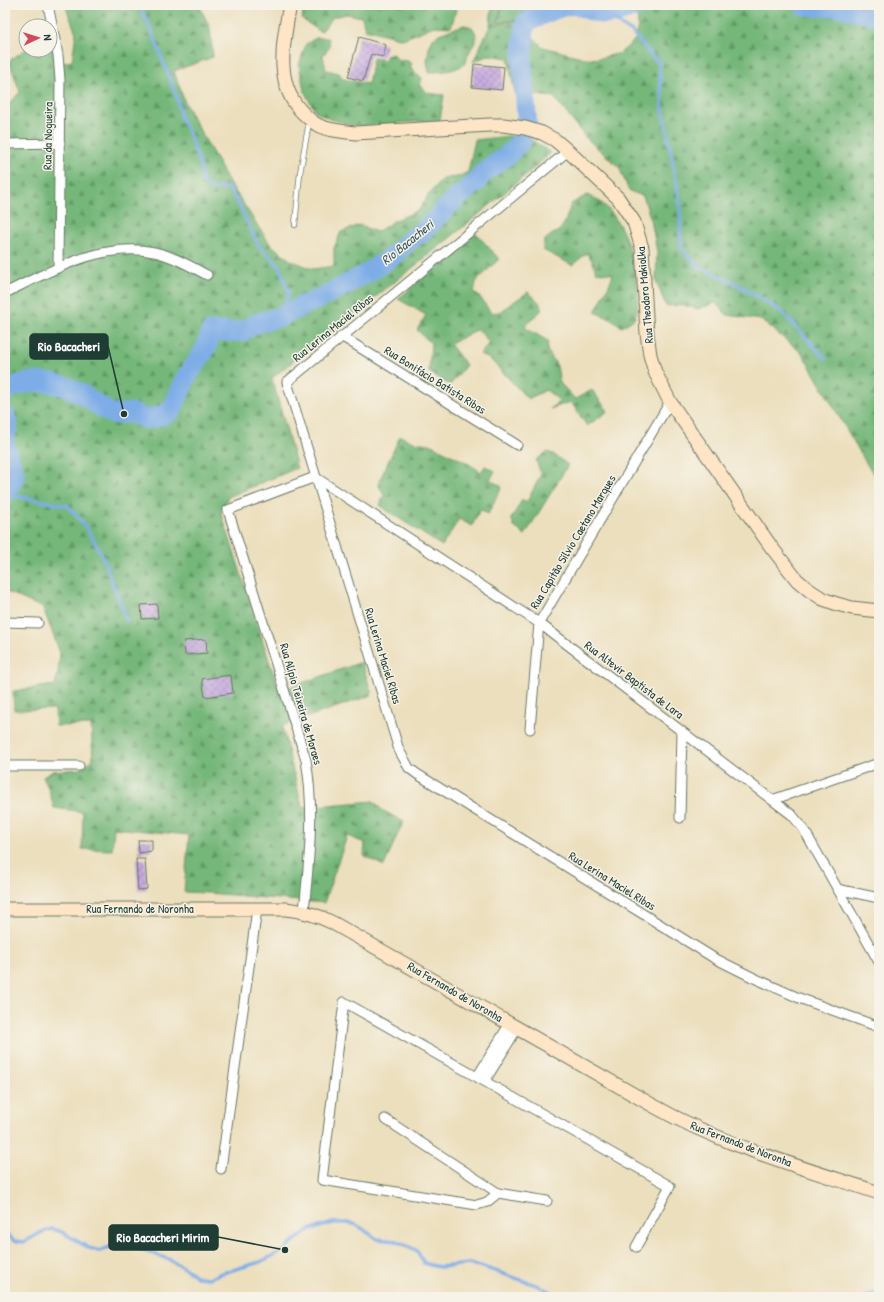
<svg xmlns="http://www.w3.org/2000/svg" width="884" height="1302" viewBox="0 0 884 1302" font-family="'Patrick Hand',sans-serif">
<defs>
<pattern id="forest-firs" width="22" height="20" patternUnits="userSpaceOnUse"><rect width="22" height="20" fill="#75b779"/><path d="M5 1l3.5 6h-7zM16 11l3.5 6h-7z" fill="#5f9664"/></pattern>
<pattern id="building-cross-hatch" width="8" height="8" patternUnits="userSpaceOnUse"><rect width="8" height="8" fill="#c6a9e0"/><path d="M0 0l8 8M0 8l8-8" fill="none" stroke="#a08bb6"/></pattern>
</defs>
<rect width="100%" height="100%" fill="#f7f3e8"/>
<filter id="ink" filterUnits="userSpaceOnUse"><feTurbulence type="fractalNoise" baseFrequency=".025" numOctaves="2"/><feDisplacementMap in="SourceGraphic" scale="8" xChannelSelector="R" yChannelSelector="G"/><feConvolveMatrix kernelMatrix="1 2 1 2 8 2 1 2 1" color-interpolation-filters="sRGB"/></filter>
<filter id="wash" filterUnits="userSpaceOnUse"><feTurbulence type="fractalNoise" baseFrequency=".012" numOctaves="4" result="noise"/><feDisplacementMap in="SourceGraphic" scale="16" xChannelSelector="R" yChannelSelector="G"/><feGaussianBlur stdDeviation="0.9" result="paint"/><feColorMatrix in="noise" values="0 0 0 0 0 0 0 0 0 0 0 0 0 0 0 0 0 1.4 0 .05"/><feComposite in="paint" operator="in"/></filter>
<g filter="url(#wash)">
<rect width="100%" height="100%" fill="#ecdfbd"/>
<path fill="url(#forest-firs)" stroke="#4a7a56" d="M65 5H199L210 28 213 57 174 71 185 103 197 125 229 182 270 244 290 260 313 269 334 266V248L341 232 359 225 377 232 394 221 419 210 429 194 443 178 458 177 468 172 475 140 509 136 530 139 551 153C461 232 366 304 272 378L297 468 228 497 221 512 279 691 362 662 372 695 282 726 302 807 374 801 382 810 404 822 399 831 384 866 364 856 365 843 347 836 324 903 208 893 184 892 189 835 114 828 112 850 82 849 83 812 54 808 49 790 43 777 53 771 80 769 93 759 91 725 56 726 55 709 14 710 13 691 55 685 58 672 60 653 43 608 5 591V109L20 92 9 61 26 49V50H50V47L62 63 72 61 76 33Z
M304 5H458L451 27 434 26 403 39 365 29 362 17 347 14 333 17 321 32 302 19Z
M492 5H502L497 23 490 25Z
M503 5H537L530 16 498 23Z
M617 5H879V481L868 466 802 353 761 320 727 315 715 303 698 309 683 305 666 306 656 281 657 252 651 220 643 196 629 191 619 167 585 137 554 97 515 93 508 58 489 55 473 62 490 26 530 17V34L543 47 589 59 601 58 620 53 631 44 637 37 638 19 626 8Z
M464 25 472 27C481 39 474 42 469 53 467 56 467 60 466 63 456 71 442 72 429 72L427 61 429 47 433 39 439 34Z
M316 38H328L330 47 323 55 326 70 339 73 343 79 368 84 373 58 385 60 387 55 394 54 398 61 406 60 412 64 410 67 415 73 422 78 420 86 428 93 444 95 440 120 357 126 330 119 316 112 304 91 299 65 306 44Z
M587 195C591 197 595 199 599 201 625 218 638 270 638 299 638 305 636 312 635 318L622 327 613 320 595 312 609 285 613 274 596 272 593 262 587 253 572 265 543 250 544 241 551 235 560 230 565 222 571 204Z
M476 233 499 259 476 282 474 293 480 297 491 313 499 312 528 292 539 302 542 310 524 327 548 341 547 350 557 366 560 383 575 399 592 390 608 411 587 426 571 402 550 409 560 401 546 390 528 399 491 360 480 354 489 343 478 329 450 344 466 365 450 385 429 372 431 343 417 330 426 315 398 299Z
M400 436 413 442 430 444 451 455 466 462 481 472 485 466 495 471 490 480 502 487 488 514 480 509 472 526 459 519 442 546 380 506 384 495 378 484Z
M547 452 553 454 568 465 525 535 513 526V522L511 519 522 500 527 502 541 474 536 460Z"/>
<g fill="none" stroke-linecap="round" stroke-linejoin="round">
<path stroke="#7dace7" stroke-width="3.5" d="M139 5 152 32 177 98 181 119 189 133 200 165 203 183 212 189 219 188H228L237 201 258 245 279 266 289 293 280 317
M606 15 632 32 659 64 663 112 672 157 680 203 681 248 699 267 733 282 781 311 825 358
M525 23 528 5
M5 494 68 506 86 527 102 555 127 621
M5 1239 9 1236 14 1241 24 1242 42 1232 52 1229 62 1232 89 1248 99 1251 118 1244 129 1245 168 1259 186 1269 197 1277 210 1278 219 1274 260 1262 285 1250 289 1245 309 1230 333 1223H347L354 1224 360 1227 377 1239 397 1241 416 1250 424 1263 430 1265 440 1267 469 1264 480 1266 539 1286 558 1295 564 1297
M864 1297 879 1292"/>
<path stroke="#7dace7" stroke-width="20" d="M803 5 816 7 834 6 879 16
M527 122 522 58 525 23C538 17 561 4 575 5 585 7 594 14 605 14 617 15 630 8 641 5
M5 392C26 376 58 381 80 393 90 399 100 408 111 413 117 416 125 413 132 413 136 414 139 417 143 418 154 420 163 415 172 410L186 378 206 348 211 331 241 332 257 323 280 317 304 305 319 299 368 273 394 255 411 239 422 232 452 202 477 181 484 172 507 156 522 140
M5 415 8 426 5 437
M5 446 15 477 5 494"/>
</g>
<g id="blocks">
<path fill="url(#building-cross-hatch)" d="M359 37 386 45 383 57 371 54 363 81 348 77Z
M474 64 504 67 502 90 472 87Z
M157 604 158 618 142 619 141 605Z
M206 639 207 653 185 655 184 641Z
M231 675 233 693 205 697 202 679Z
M138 840H152V851L139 853Z
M136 859H145L147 889 138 890Z"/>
</g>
</g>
<g filter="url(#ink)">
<use href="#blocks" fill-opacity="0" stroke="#677664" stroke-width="1"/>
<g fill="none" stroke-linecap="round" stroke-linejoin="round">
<defs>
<path id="lane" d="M295 225 300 173 309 122"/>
<path id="street" d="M48 5 58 55 60 80 58 268
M5 144 60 143
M568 151 287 382 399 750 409 768 417 774 714 958 754 978 799 998 879 1027
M5 293C51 271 101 241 154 252 173 256 190 266 207 275
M341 336 517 445
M5 622 38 623
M530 729 539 623 670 402
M5 766H79
M772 800 879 763
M680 818 682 731
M837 889 879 898
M304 911C309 859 315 812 306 760L228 510 315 477 539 623 792 815 803 828 879 962
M477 1077 510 1023
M485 1081 518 1027
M385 1119 498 1193 547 1201
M221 1169 257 909
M498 1193 487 1202 477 1205 322 1180 344 1002 670 1186 636 1247"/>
<path id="secondary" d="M290 5C283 42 273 86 305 115 311 121 317 126 325 128 335 131 346 132 356 133L489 125H503L525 128 542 133 555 140 568 151 618 198 634 222 642 248 647 333 650 355 655 372 670 402 772 548 797 580 809 590 823 599 837 604 852 608 879 611
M5 909H286C304 911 318 915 333 923L652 1105C724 1146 801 1167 879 1193"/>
</defs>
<use href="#lane" stroke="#677664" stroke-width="6"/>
<use href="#street" stroke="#677664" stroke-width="11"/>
<use href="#secondary" stroke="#677664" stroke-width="15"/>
<use href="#lane" stroke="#fff" stroke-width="4.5"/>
<use href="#street" stroke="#fff" stroke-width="9"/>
<use href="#secondary" stroke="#fde5c5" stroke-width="13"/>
</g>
</g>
<g text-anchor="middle" stroke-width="3" stroke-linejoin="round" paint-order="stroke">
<g font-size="12" fill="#1f3d34" stroke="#f7f3e8">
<text transform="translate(48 136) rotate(-89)" y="4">Rua da Nogueira</text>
<text transform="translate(645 295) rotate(-95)" y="4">Rua Theodoro Makiolka</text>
<text transform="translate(333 328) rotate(-39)" y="4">Rua Lerina Maciel Ribas</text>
<text transform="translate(435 380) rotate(32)" y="4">Rua Bonifácio Batista Ribas</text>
<text transform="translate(573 542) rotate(-59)" y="4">Rua Capitão Sílvio Caetano Marques</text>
<text transform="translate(383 656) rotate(73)" y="4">Rua Lerina Maciel Ribas</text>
<text transform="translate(634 680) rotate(37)" y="4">Rua Altevir Baptista de Lara</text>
<text transform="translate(301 704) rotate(74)" y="4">Rua Alípio Teixeira de Moraes</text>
<text transform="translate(612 881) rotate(32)" y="4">Rua Lerina Maciel Ribas</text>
<text x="140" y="913">Rua Fernando de Noronha</text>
<text transform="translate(455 992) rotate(30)" y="4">Rua Fernando de Noronha</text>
<text transform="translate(741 1144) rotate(21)" y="4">Rua Fernando de Noronha</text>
</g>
<g font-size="13" font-style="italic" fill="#365961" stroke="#f7f3e8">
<text transform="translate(407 242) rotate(-39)" y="5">Rio Bacacheri</text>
</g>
</g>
<path fill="none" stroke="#1f3d34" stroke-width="1.5" d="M124 414L108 346M285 1250L218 1237"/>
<g fill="#1f3d34" stroke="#f7f3e8" stroke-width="1.5">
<circle cx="124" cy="414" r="4"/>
<circle cx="285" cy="1250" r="4"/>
</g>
<g fill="#1f3d34" stroke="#1f3d34" stroke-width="1.5">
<rect x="30" y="334" width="78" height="25" rx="4"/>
<rect x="109" y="1225" width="109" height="25" rx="4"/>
</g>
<g font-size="13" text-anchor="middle" font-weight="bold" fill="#fff">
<text x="69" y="351">Rio Bacacheri</text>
<text x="163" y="1242">Rio Bacacheri Mirim</text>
</g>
<rect width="884" height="1302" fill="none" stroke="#f7f3e8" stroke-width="20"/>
<g transform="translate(38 38) rotate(86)"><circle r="19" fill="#f7f3e8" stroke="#a1aaa0"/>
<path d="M0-3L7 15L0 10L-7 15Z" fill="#d1495b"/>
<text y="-6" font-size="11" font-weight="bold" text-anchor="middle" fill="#1f3d34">N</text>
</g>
</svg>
